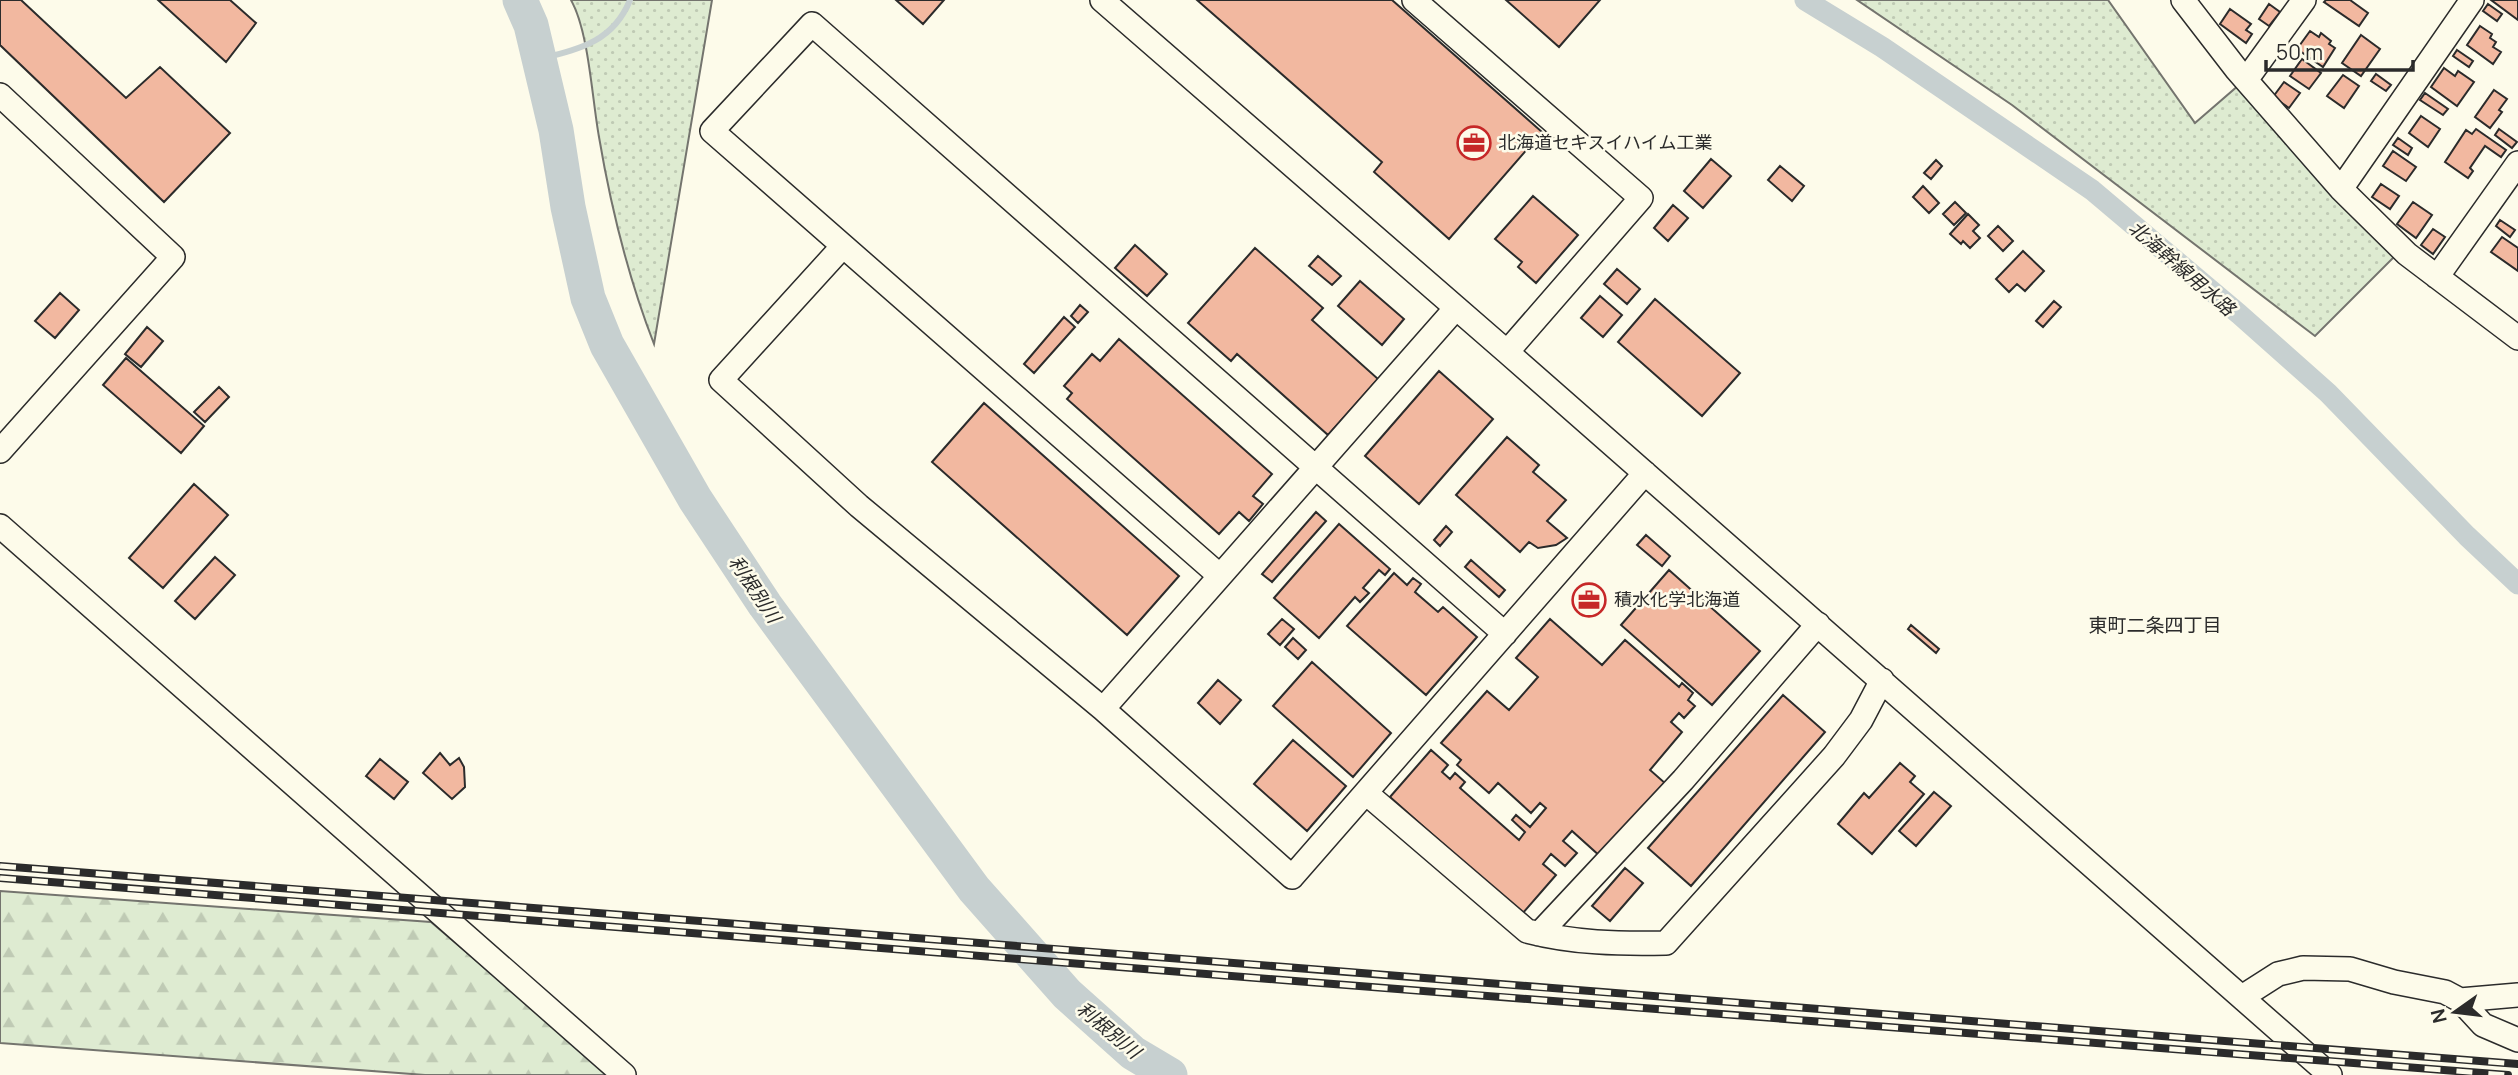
<svg xmlns="http://www.w3.org/2000/svg" width="2518" height="1075" viewBox="0 0 2518 1075" font-family="Manrope,'Noto Sans JP',sans-serif">
<defs>
<pattern id="grass-dots" width="8" height="8" patternUnits="userSpaceOnUse" patternTransform="scale(1.75)"><rect width="8" height="8" fill="#deebd1"/><path d="M2 2h.1M6 6h.1" fill="none" stroke="#bfcab4" stroke-width="1.8" stroke-linecap="round"/></pattern>
<pattern id="forest-firs" width="22" height="20" patternUnits="userSpaceOnUse" patternTransform="scale(1.75)"><rect width="22" height="20" fill="#deebd1"/><path d="M5 1l3.5 6h-7zM16 11l3.5 6h-7z" fill="#bfcab4"/></pattern>
</defs>
<rect width="100%" height="100%" fill="#fdfbea"/>
<path fill="url(#grass-dots)" stroke="#74746e" stroke-width="2" d="M571 0H712L654 344C628 277 611 208 599 137 592 99 589 32 571 0Z
M1857 0H2108L2195 123 2239 85 2394 257 2315 336 2012 105Z"/>
<path fill="url(#forest-firs)" stroke="#74746e" stroke-width="2" d="M0 891 431 922 610 1075H425L0 1043Z"/>
<g fill="none" stroke-linecap="round" stroke-linejoin="round">
<path stroke="#c7d0d0" stroke-width="6" d="M539 59C579 49 613 42 630 0"/>
<path stroke="#c7d0d0" stroke-width="21" d="M1805 0 1882 47 2092 190 2239 314 2328 393 2467 536 2518 584"/>
<path stroke="#c7d0d0" stroke-width="35" d="M520 0 531 25 556 130 568 207 588 298 607 345 695 499 765 605 974 889 1067 994 1133 1053 1170 1075"/>
</g>
<path fill="#f2b8a0" stroke="#2b2b2b" stroke-width="2" d="M0 0H21L126 98 160 67 230 133 164 202 0 45Z
M158 0H230L256 23 226 62Z
M896 0H944L923 24Z
M1197 0H1392L1542 132 1449 239 1374 172 1382 162Z
M1506 0H1600L1559 47Z
M2326 0H2350L2368 13 2359 26 2324 2Z
M2491 0H2518V20Z
M2269 4 2280 12 2269 26 2259 19Z
M2488 4 2502 14 2497 21 2483 11Z
M2230 9 2251 24 2246 30 2252 34 2246 43 2220 24Z
M2480 26 2492 34 2490 38 2496 42 2493 47 2501 52 2493 64 2467 45Z
M2310 31 2319 37 2321 33 2331 41 2329 44 2335 48 2323 67 2297 49Z
M2361 35 2380 49 2361 76 2342 63Z
M2457 50 2473 61 2469 67 2453 56Z
M2302 59 2321 73 2309 89 2290 76Z
M2444 68 2455 76 2458 71 2474 82 2457 106 2431 87Z
M2376 74 2391 85 2386 91 2371 81Z
M2343 75 2359 86 2344 108 2327 96Z
M2284 82 2300 93 2289 108 2273 97Z
M2494 90 2507 99 2499 110 2502 112 2490 128 2475 117Z
M2425 93 2448 109 2443 115 2420 100Z
M2421 116 2440 129 2428 147 2409 133Z
M2476 129 2506 150 2501 157 2485 146 2470 168 2473 171 2468 178 2445 162 2466 130 2472 134Z
M2499 129 2517 142 2512 148 2495 135Z
M2398 138 2412 148 2408 155 2393 145Z
M2393 151 2416 167 2406 181 2383 166Z
M1711 159 1731 176 1703 208 1684 191Z
M1936 160 1942 166 1931 179 1924 173Z
M1780 166 1804 186 1792 201 1768 180Z
M2381 184 2399 196 2390 209 2372 197Z
M1923 186 1939 203 1929 213 1913 197Z
M1533 196 1578 235 1536 283 1518 267 1522 262 1495 239Z
M1955 202 1966 213 1954 225 1943 214Z
M2413 202 2432 215 2416 238 2397 224Z
M1673 205 1688 218 1668 241 1654 228Z
M1968 214 1979 225 1973 231 1980 238 1970 248 1963 241 1961 244 1950 234Z
M2500 220 2515 230 2510 237 2496 226Z
M1998 226 2013 241 2003 251 1988 236Z
M2433 229 2445 237 2433 254 2421 245Z
M2502 237 2518 248V271L2491 252Z
M1135 245 1167 274 1147 296 1115 268Z
M1255 248 1323 308 1312 320 1378 379 1328 435 1237 354 1231 361 1188 323Z
M2023 251 2044 271 2025 291 2017 284 2009 292 1996 279Z
M1318 256 1341 276 1332 285 1309 266Z
M1617 269 1640 289 1627 304 1604 284Z
M1360 281 1404 319 1382 345 1338 306Z
M60 293 79 310 55 338 35 321Z
M1600 296 1622 315 1603 337 1581 318Z
M1655 299 1740 373 1702 416 1618 342Z
M2054 301 2061 307 2043 327 2036 321Z
M1080 305 1088 312 1078 323 1071 316Z
M1064 317 1075 327 1034 373 1024 364Z
M147 327 163 341 141 367 125 354Z
M1119 339 1272 474 1253 496 1263 504 1249 521 1239 512 1219 534 1067 399 1072 393 1064 386 1092 354 1100 361Z
M126 358 204 426 181 453 103 385Z
M1439 371 1493 419 1419 504 1365 456Z
M219 387 229 397 205 422 194 412Z
M984 403 1179 576 1127 635 932 462Z
M1507 437 1539 465 1533 472 1566 500 1547 521 1567 538 1556 545 1538 548 1529 542 1520 552 1456 495Z
M194 484 228 515 163 588 129 558Z
M1316 512 1326 521 1272 582 1262 574Z
M1339 524 1390 569 1385 575 1379 570 1363 588 1369 593 1360 602 1355 597 1319 638 1274 598Z
M1446 526 1452 532 1440 546 1434 540Z
M1646 535 1670 556 1662 566 1637 545Z
M215 557 235 575 195 619 175 601Z
M1471 560 1505 590 1499 597 1465 567Z
M1669 570 1760 651 1712 705 1621 625Z
M1394 573 1407 585 1413 578 1421 584 1415 592 1438 612 1443 607 1477 637 1426 695 1347 626Z
M1282 619 1294 629 1280 645 1268 634Z
M1550 619 1602 665 1625 640 1679 687 1682 683 1693 693 1688 700 1695 706 1684 718 1679 713 1671 722 1682 732 1650 770 1666 784 1601 857 1572 831 1563 841 1577 853 1565 866 1551 854 1543 864 1556 875 1522 914 1390 797 1431 750 1448 765 1442 772 1450 779 1455 773 1465 782 1460 788 1519 840 1525 832 1512 820 1516 815 1530 827 1546 808 1540 803 1531 813 1498 783 1489 793 1457 765 1461 760 1441 743 1487 691 1509 710 1538 677 1516 658Z
M1911 625 1939 649 1936 653 1908 629Z
M1293 638 1306 650 1298 659 1285 647Z
M1312 662 1391 733 1353 777 1273 706Z
M1218 680 1241 700 1220 724 1198 703Z
M1783 695 1825 732 1691 886 1648 848Z
M1293 740 1346 786 1307 831 1254 784Z
M440 753 450 765 459 758 464 767 465 787 452 799 423 773Z
M380 759 408 782 394 799 366 776Z
M1900 763 1915 776 1910 782 1924 794 1872 854 1838 824 1864 793 1869 798Z
M1934 792 1951 806 1916 846 1899 831Z
M1625 868 1643 883 1610 921 1592 906Z"/>
<g fill="none" stroke-linecap="round" stroke-linejoin="round">
<defs>
<path id="minor" d="M1102 0 1507 352 2330 1075
M1414 0 1641 198 1507 352
M2183 0 2237 70 2341 189 2407 254 2518 338
M2246 80 2304 0
M0 95 173 257 0 451
M2341 189 2472 0
M843 246 721 380 859 506 1103 709
M2437 277 2518 163
M1456 308 1103 709 1292 877 1645 473
M0 526 624 1075
M1220 576 712 131 812 24 1505 634
M1366 793 1527 931C1573 943 1620 944 1666 943L1834 756 1861 720 1882 680
M1539 934 1683 780 1818 624
M2242 997 2278 974 2303 968 2350 969 2394 982 2445 992 2460 1000 2483 1025 2518 1040
M2460 1000 2518 995"/>
</defs>
<use href="#minor" stroke="#2b2b2b" stroke-width="26"/>
<use href="#minor" stroke="#fdfbea" stroke-width="23"/>
<defs>
<path id="rail" d="M0 866 2518 1064
M0 878 1295 981 2508 1075"/>
</defs>
<use href="#rail" stroke="#2b2b2b" stroke-width="8"/>
<use href="#rail" stroke="#fdfbea" stroke-width="5" stroke-dasharray="16" stroke-linecap="butt"/>
</g>
<defs>
<symbol id="office-ring" viewBox="-11 -11 22 22"><circle r="9.5" fill="#fdfbea" stroke="#c62828" stroke-width="1.5"/><path d="M-6-3h4V-5.5h4V-3h4V5H-6ZM-1-4.5V-3h2v-1.5ZM-6 0V1H6V0Z" fill="#c62828"/></symbol>
</defs>
<g fill-rule="evenodd">
<use href="#office-ring" x="1455" y="124" width="38" height="38"/>
<use href="#office-ring" x="1570" y="581" width="38" height="38"/>
</g>
<g text-anchor="middle" stroke-width="5" stroke-linejoin="round" paint-order="stroke">
<g font-size="18" fill="#2b2b2b" stroke="#fdfbea" text-anchor="start">
<text x="1498" y="149">北海道セキスイハイム工業</text>
<text x="1614" y="606">積水化学北海道</text>
</g>
<g font-size="19" font-style="italic" fill="#2b2b2b" stroke="#fdfbea">
<text transform="translate(2182 268) rotate(41)" y="7">北海幹線用水路</text>
<text transform="translate(755 589) rotate(56)" y="7">利根別川</text>
<text transform="translate(1109 1030) rotate(40)" y="7">利根別川</text>
</g>
<g font-size="19" fill="#2b2b2b" stroke="#fdfbea">
<text x="2155" y="632">東町二条四丁目</text>
</g>
</g>
<g transform="translate(2455 1012) rotate(256)" stroke="#fdfbea" stroke-width="5" paint-order="stroke">
<path d="M0-5L12 26L0 18L-12 26Z" fill="#2b2b2b"/>
<text y="-10" font-size="19" font-weight="bold" text-anchor="middle" fill="#2b2b2b">N</text>
</g>
<path d="M2266 60v10h147v-10" fill="none" stroke="#2b2b2b" stroke-width="3.5"/>
<text x="2276" y="60" font-size="21" fill="#2b2b2b" stroke="#fdfbea" stroke-width="5" paint-order="stroke">50 m</text>
</svg>
